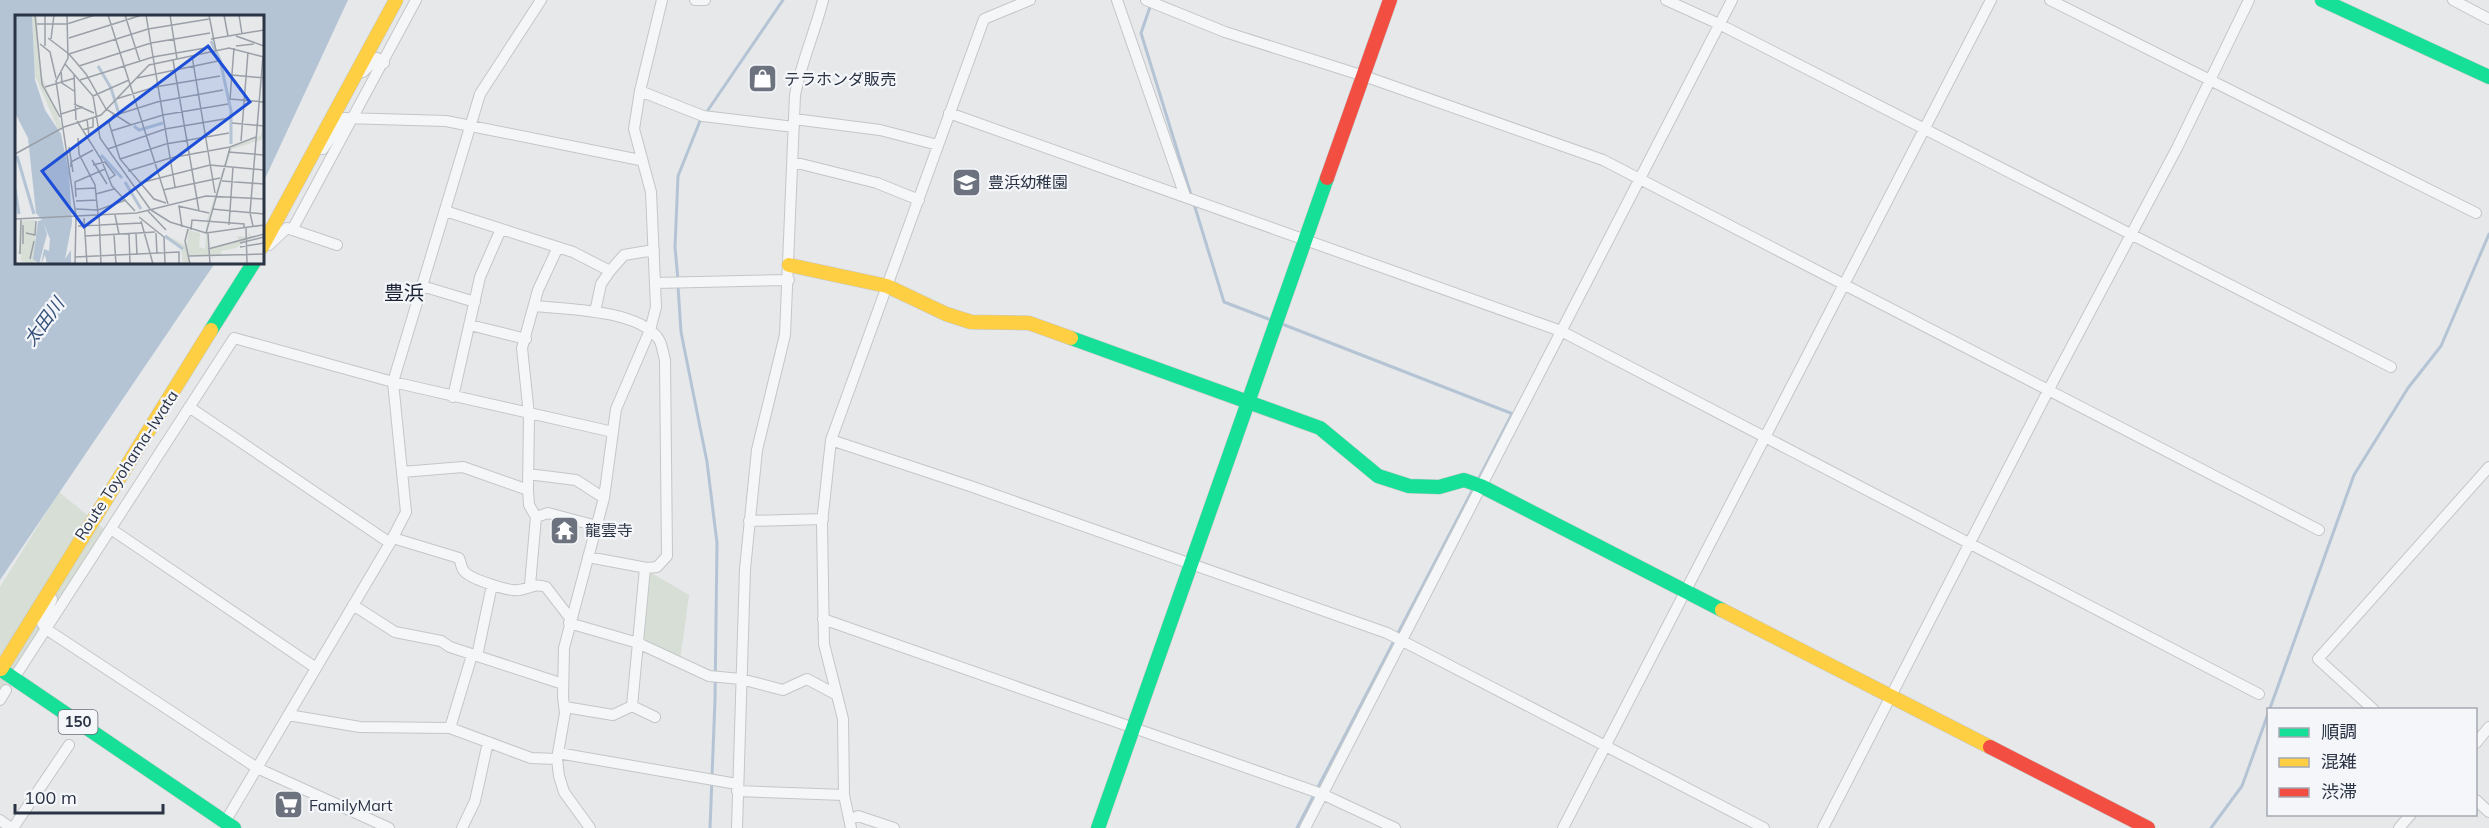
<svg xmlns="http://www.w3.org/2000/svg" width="2489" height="828" viewBox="0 0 2489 828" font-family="Mulish,'Noto Sans JP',sans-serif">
<rect width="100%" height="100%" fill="#e6e8ea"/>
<path fill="#d6ded6" d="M59 492 108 532 0 693V587Z
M648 571 689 595 680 661 641 641Z"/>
<path fill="#b4c4d5" d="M0 0H348L263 183 262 16H16V262L215 263 0 580Z"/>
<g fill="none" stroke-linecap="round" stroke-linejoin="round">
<path stroke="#b4c4d5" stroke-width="3" d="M1151 4 1141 33 1191 195
M708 110 783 0
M1194 204 1224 302 1271 320
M678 280 675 247 678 176 700 121
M678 286 681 332 707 462 717 543 715 700 710 828
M1282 324 1513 414
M1478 480 1512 414
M1397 635 1473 489
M1317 789 1394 641
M1297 828 1314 795
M2211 828 2242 786 2354 475 2408 388 2441 346 2489 234"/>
<defs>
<path id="street" d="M695 0H705
M1117 0 1185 196
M1146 0 1225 32 1364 76 1603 160 2319 530
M1666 0 1719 24 2391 367
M2050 0 2476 213
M2453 0 2489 19
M359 72H363L377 58 384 63
M640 91 703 116 794 127
M949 113 1561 331 2259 694
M794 119 880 130 938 145
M323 149 344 118 446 121 640 160
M793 162 877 183 919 200
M445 211 573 252 610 271 601 284 595 312
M292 230 416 0
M269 245 287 228 337 245
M610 271 624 255 654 250
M655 283 789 280
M422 286 475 302
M534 306C567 309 637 310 658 338 662 343 663 353 665 360L667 556 657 567 647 568 588 557
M470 325 526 339
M453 397 480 277 501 229
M189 407 390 543
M831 440 970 486 1387 633 1764 828
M402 472 463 467 528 490
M528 474 576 480 604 498
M536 517 548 513 597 526
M749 521 823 519
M111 529 316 668
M393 538 459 558C461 562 461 568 464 571 470 579 510 592 519 590 531 588 534 583 546 587L570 618
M530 585 536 517 529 505 528 490 529 415 522 348 538 290 558 247
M52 599 42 623 46 629 257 768 389 828
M353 605 395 632 441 641 450 647 563 684
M823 619 1322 794 1395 828
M569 623 638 643 709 676 741 679 783 690 807 679 837 695
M477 656 492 585
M18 672 234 338 393 382 613 432
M0 700 6 690
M632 706 655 717
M565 707 613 715 632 706 645 568
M2374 710 2318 659 2489 467
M288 715 360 727 450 728 531 758 557 759
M450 728 472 655
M2476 743 2489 727
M558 753 737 784
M737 791 844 795
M2476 800 2489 812
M851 819 858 816 894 828
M0 820 11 828
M225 822 390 543 406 512 393 382 480 94 541 0
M13 828 69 745
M462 828 475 801 488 742
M590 828 564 792 559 776 557 759 565 713 563 697 564 648 604 498 616 409 650 330 656 307 651 192 634 129 640 91 662 0
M737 828 745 569 757 450 785 335 795 95C801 63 815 32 823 0
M851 828 844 795 843 719 824 644 822 523 831 440 984 19 1030 0
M1305 828 1732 0
M1563 828 1991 0
M1823 828 2049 389 2177 148 2249 0
M2399 828 2411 814"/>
<path id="fast" d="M2322 0 2489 77
M211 330 254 262
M1071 338 1320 428 1378 476 1409 486 1439 487 1464 480 1481 486 1722 610
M0 669 234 828
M1098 828 1327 178"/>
<path id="slow" d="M262 247 396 0
M789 265 887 286 946 314 971 322 1029 323 1071 338
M1722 610 1990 747
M1 669 211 330"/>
<path id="jam" d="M1327 178 1390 0
M1990 747 2148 828"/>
</defs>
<use href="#street" stroke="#c4c6c8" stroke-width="12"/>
<use href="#fast" stroke="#c4c6c8" stroke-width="15"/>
<use href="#slow" stroke="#c4c6c8" stroke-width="15"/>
<use href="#jam" stroke="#c4c6c8" stroke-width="15"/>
<use href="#street" stroke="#f5f6f7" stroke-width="10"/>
<use href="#fast" stroke="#16e098" stroke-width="14"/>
<use href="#slow" stroke="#ffcf43" stroke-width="14"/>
<use href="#jam" stroke="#f24e42" stroke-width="14"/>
</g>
<defs>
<symbol id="shop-square" viewBox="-11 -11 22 22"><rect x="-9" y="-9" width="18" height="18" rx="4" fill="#6c737f" stroke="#f4f6f9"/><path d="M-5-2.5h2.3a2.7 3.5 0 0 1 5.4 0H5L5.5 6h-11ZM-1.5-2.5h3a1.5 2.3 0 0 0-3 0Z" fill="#fff"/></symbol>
<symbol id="school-square" viewBox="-11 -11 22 22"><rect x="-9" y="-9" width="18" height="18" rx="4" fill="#6c737f" stroke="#f4f6f9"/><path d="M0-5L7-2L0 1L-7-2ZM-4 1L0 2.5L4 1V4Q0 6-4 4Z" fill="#fff"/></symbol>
<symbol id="temple-square" viewBox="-11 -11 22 22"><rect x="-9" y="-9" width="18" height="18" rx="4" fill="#6c737f" stroke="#f4f6f9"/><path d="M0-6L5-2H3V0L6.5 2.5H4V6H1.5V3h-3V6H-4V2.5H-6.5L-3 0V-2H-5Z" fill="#fff"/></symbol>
<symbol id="supermarket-square" viewBox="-11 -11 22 22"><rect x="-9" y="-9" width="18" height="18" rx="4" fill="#6c737f" stroke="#f4f6f9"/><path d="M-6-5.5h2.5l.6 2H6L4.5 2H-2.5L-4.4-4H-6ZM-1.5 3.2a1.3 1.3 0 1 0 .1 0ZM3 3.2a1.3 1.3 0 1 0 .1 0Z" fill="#fff"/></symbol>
</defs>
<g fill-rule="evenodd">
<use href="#shop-square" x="746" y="62" width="33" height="33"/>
<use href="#school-square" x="950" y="166" width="33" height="33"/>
<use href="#temple-square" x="548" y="514" width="33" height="33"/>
<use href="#supermarket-square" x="272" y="788" width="33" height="33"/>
</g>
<g text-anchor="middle" stroke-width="4.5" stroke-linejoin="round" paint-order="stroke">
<rect fill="#f4f6f9" stroke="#676e7b" stroke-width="1.5" x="58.5" y="710" width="39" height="24" rx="4.5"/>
<g font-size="15" font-weight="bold" fill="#2b3445">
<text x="78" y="727">150</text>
</g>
<g font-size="16" fill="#2b3445" stroke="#f4f6f9" text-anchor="start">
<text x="784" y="85">テラホンダ販売</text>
<text x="988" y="188">豊浜幼稚園</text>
<text x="585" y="536">龍雲寺</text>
<text x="309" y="811">FamilyMart</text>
</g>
<g font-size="16" fill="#2b3445" stroke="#f4f6f9">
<text transform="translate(126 465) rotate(-57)" y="6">Route Toyohama-Iwata</text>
</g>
<g font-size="18" font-style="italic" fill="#34527a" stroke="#f4f6f9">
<text transform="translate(44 322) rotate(-54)" y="6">太田川</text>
</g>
<g font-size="20" fill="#1d2536" stroke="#f4f6f9">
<text x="404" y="300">豊浜</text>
</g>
</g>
<g transform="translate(15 15)">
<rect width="249" height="249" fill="#e6e8ea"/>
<path d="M17 0H22L25 57 47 111 43 114 20 61ZM249 108V124L217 134 193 207V234L223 225 222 221 234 222 233 217 237 222 221 233 206 236V240L174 241 175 249H168L166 232 150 223 151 220 172 231 173 215 185 218 184 232 190 234 192 205 216 131 245 121ZM20 205V249H7L6 244 5 249 6 240 1 237 4 236 5 206Z" fill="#d6ded6"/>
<path d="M0 0H17L20 65 30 95 46 119 54 158 57 208 50 244 56 235V249H32L30 240 26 249 29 234 34 236 35 224 28 207 32 219 24 249 18 244 23 206 27 205 21 198 13 123 0 98Z" fill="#b4c4d5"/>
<path fill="none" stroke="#b4c4d5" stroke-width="3" d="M196 26 205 45 216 96V129M83 51 96 73 104 99M119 111 124 115 148 108M86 140 107 163M2 141 19 199M110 167 126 194M0 174 4 199M150 221 168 234"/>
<path fill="none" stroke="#9ba0a8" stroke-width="1.5" d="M20 0 27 69 45 102M30 0V31M52 0 53 43 41 66 61 201M93 0 153 189M110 0 125 47M131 0 160 172M155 0 162 44M194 0 201 36M209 0 213 21M224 0 227 19M22 9H52L80 0M221 21 249 31M33 23 54 39 71 59 91 94 116 110M54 23 127 0M36 24 39 0M196 24 249 15M25 29 35 37 41 63M221 31 239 29M219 33 215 84 249 87M54 39 133 14 194 4M177 41 200 178M158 45 184 196M50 49 78 81 85 123 135 194M64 51 136 28 195 18M46 55 47 68 59 76M59 59 61 105M217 60 249 63M122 63 203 46M65 65 138 42 196 32M30 72 60 63M78 81 114 65M101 84 140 72 205 61M59 89 79 98M46 99 68 92M99 99 94 108 105 144 139 184 151 188M101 100 142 87 208 75M62 106 86 144 97 171 120 196M217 108 249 111M49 112 86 100 134 50 214 33 249 42M67 115 78 112V103M96 116 148 100 213 89M63 123 64 139 80 170 83 199M71 123 74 121 72 104M226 126 233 37M54 132 58 157M93 134 150 114 215 103M213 137 249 140M0 139 49 112M105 144 151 129 214 118M77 145 92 169M78 150 90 147 100 160 94 164M56 152V147L78 135M113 156 155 143 215 132 241 122M207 166 249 169M125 168 195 150 249 155M60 174 80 173M148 175 205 163M81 179 99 174M61 182 60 167 90 154M61 186 82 185M163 191 194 198M164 191 167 212M61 194 83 195 111 185M197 194 249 199M136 195 155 207 191 218 249 210M133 196 151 215M84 200 86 249M100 200 104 219M124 202 149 222 150 249M69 203 72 249M0 204 122 198 191 181 249 184M126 206 138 249M214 210 218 152M63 211 127 208M238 211 235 198 248 41M231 212 232 249M173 214 170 226 175 249M176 215 177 205 229 209V212M11 218 20 220 21 206M121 218 122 240M141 218 142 239M191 218 215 133M193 218 195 249M114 219 115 249M99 220 101 249M70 221 140 217M225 228 249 222M8 229V210M225 232 249 228M193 234 249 219M5 239 6 204M174 241 249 239M60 242 164 237V249M15 244 19 226M60 249 61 202"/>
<path fill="#1d4ed8" fill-opacity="0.15" stroke="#1d4ed8" stroke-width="3" d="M193 31 235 87 69 212 27 156Z"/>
<rect width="249" height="249" fill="none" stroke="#2b3445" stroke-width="3"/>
</g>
<rect x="2267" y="708" width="210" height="108" fill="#f4f6f9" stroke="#a4a8b1" stroke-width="1.5"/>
<rect x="2279" y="728" width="30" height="9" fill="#16e098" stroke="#a4a8b1" stroke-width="1.5"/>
<text x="2321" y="738" font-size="18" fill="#2b3445">順調</text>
<rect x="2279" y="758" width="30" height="9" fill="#ffcf43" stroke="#a4a8b1" stroke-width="1.5"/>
<text x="2321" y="768" font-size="18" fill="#2b3445">混雑</text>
<rect x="2279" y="788" width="30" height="9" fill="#f24e42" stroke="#a4a8b1" stroke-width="1.5"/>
<text x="2321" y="798" font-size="18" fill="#2b3445">渋滞</text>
<path d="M15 804v9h148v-9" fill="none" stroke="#2b3445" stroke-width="3"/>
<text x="24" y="804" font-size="18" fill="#2b3445" stroke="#f4f6f9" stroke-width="4.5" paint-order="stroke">100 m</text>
</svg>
